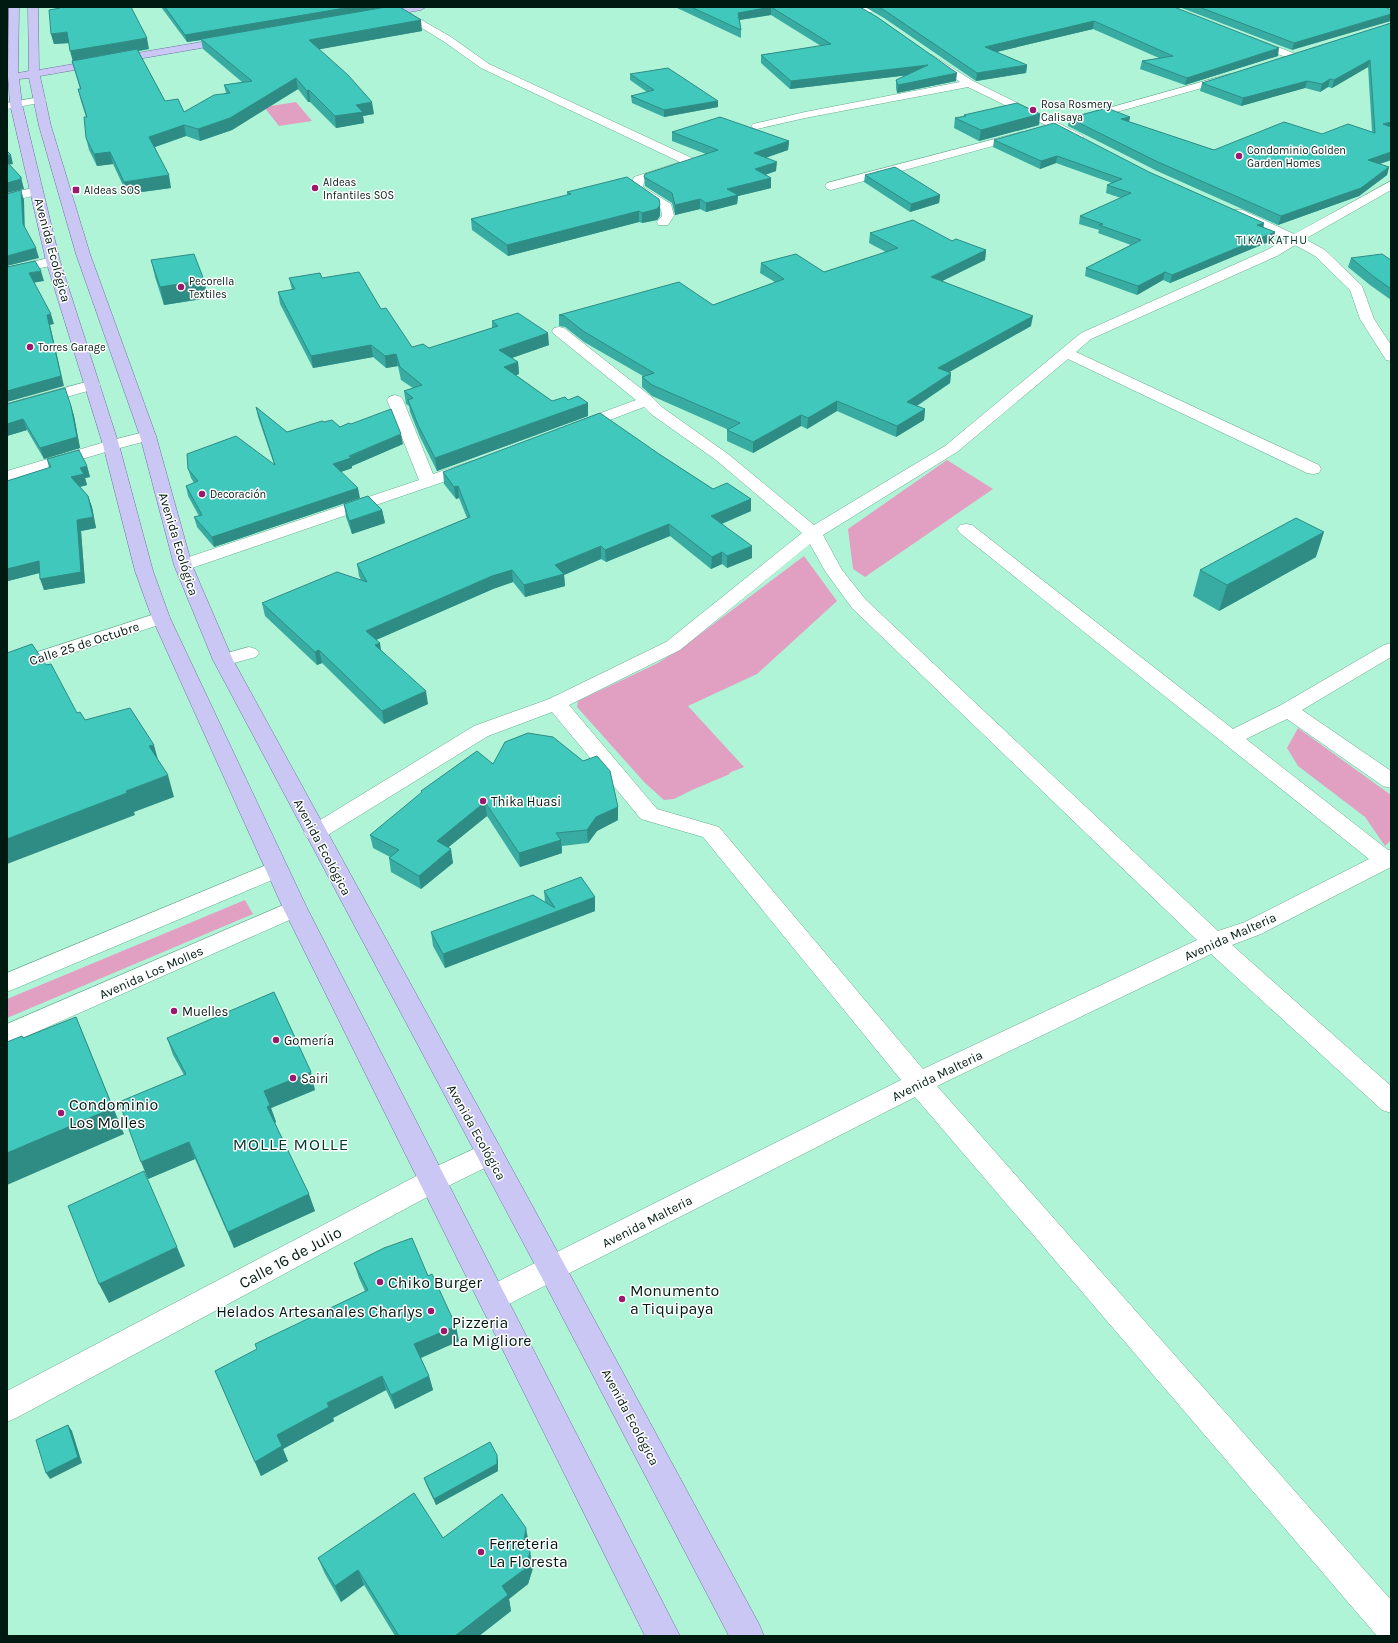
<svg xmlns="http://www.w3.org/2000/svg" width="1398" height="1643" viewBox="0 0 1398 1643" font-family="Karla,sans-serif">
<rect width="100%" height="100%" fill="#b0f4d7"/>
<path fill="#e1a0c2" d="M296 102 312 121 279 126 264 107Z
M947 460 993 489 865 577 853 569 848 529Z
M804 556 837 601 757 674 688 706 744 767 729 773 730 774 692 790 674 799 664 800 645 783 577 707 578 701 658 663 683 647Z
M1298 728 1391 795V840L1385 846 1365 817 1298 766 1287 748Z
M245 900 253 914 7 1018V999Z"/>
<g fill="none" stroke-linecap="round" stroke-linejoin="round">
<defs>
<path id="minor" d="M399 7 451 37 489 64 694 159 696 162 694 165 644 182 643 187 671 204 674 216 668 225H658L657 222 662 216 661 209 630 188 634 177 680 162 481 68 443 41 396 12 394 10 396 8Z
M868 7H885L883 9 863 14 858 11 860 9Z
M1251 37 1296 54 1297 56 1292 59 1288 58 1247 42 1246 40Z
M932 55 973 81 1082 135 1084 137 1082 139H1074L968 87 805 118 757 129 753 128 751 126 753 124 805 112 960 82 928 60 927 58 928 56Z
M1230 74 1234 75 1235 77 1234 79 1088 120H1080L1078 118 1080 116Z
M40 97 44 98 46 100 44 102 7 109V103Z
M1022 132 1026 133 1028 135 1026 137 831 190 827 189 825 186 827 183Z
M1391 181V190L1305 239 1325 250 1362 286 1374 319 1391 345V361L1386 360 1360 319 1350 290 1315 256 1295 245 1277 256 1091 339 1076 352 1319 465 1321 469 1319 473 1313 474 1307 473 1068 359 957 452 823 535 842 570 866 600 1218 931 1245 922 1369 859 960 533 957 529 960 525 966 524 972 525 1233 729 1281 705 1384 645 1391 643V657L1302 710 1391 771V788L1383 786 1287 719 1246 739 1388 850 1391 849V867L1261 934 1232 945 1391 1086V1113L1382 1110 1211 954 937 1086 1391 1600V1636H1377L915 1097 503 1307 493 1311 483 1307 478 1298 483 1289 901 1080 703 837 641 819 552 712 488 736 323 838 315 841 307 838 304 833 307 828 474 726 549 699 666 642 802 533 716 460 651 414 644 407 583 430 577 432 571 430 569 427 571 424 636 400 554 334 552 331 554 328 559 327 564 328 653 398 663 408 728 454 814 525 945 446 1081 333 1267 250 1285 239 1232 216 1231 213 1232 210H1242L1294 234ZM810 544 825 571 852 608 1197 940 923 1069 719 827 657 809 569 705 680 650Z
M37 187 41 188 43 191 41 194 7 202V194Z
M53 257 58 258 60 261 58 264 7 276V268Z
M93 380 98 382 101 385 98 388 7 414V404Z
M395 395 401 397 403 400 433 474 472 461 478 462 480 466 478 470 189 569 183 570 177 569 174 565 177 561 419 480 387 400 389 397Z
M148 431 154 433 156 436 154 439 116 449 7 481V471L105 442Z
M161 612 168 614 170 618 168 622 7 674V662Z
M249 647 256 649 259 653 256 657 223 666 216 664 213 660 216 656Z
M276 861 284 863 287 869 284 875 7 992V973Z
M295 900 303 902 307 908 303 914 7 1045V1024Z
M489 1142 499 1145 503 1153 499 1161 444 1188 18 1417 7 1422V1391L424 1172Z"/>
<path id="major" d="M9 7H19L18 73 29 71 28 7H38L39 70 230 37 235 40 230 43 40 76 51 126 90 254 156 436 192 565 233 660 562 1260 759 1624 764 1636H729L542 1278 213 660 174 565 140 436 76 254 39 126 29 78 19 79 22 104 60 261 119 445 153 571 170 618 307 908 680 1636H645L283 908 152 618 135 571 103 445 46 261 10 104 8 76Z
M404 7H426L421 10 375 18 370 15 375 12Z"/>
</defs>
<use href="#minor" stroke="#68ab90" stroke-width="1"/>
<use href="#major" stroke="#6d72a0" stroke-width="1"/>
<use href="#minor" fill="#fff" fill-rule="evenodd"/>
<use href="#major" fill="#cac7f4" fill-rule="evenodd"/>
</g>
<path fill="#38aca2" d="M161 7H400L422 31 319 49 374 114 363 116 364 123 336 128 310 102H308L298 89 232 130 200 141 186 136 155 147 171 188 127 194 113 164 97 166 89 150 86 138V117L81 101 78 89H80L72 61 73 60 69 43 54 44 51 34 149 49 138 51 165 101 184 112 226 93 224 85 242 82 203 49 201 40 187 42Z
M675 7H860L956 81 897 93 896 88V80L907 75 790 89 761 63V55L821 46 771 15 740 20 741 30V38Z
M865 7H1174L1278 56 1185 85 1140 69 1142 61 1159 58 1093 29 996 52 1027 65 1026 73 976 81 884 18Z
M1179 7H1385L1292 50Z
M1391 23V160L1380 164 1389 167 1387 175 1359 196 1278 225 1157 171 1068 126 1069 118 1130 117 1129 122 1214 150 1322 134 1372 132 1368 67 1332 88 1328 87 1320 92 1305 88 1241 106 1200 91 1202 83Z
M630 74 718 101V107L664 117 632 103 631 96 647 92 630 80Z
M1040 114 1039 125 979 141 954 128 955 118 964 116V115Z
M672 132 789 141 788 150 766 157 776 171 765 175 771 178V188L738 196 737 204 706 212 700 209 675 215 672 203 645 186 644 177 706 154 672 141Z
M994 140 1149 172 1263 227 1275 232 1273 240 1170 283 1163 280 1137 295 1085 276 1086 268 1131 245 1098 233 1099 230 1079 224 1080 216 1121 198 1106 193 1107 185 1112 183 1056 163 1040 169 993 147Z
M865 175 940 195 939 203 910 212 864 182Z
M567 192 660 216 657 220 642 223 639 222 508 256 472 230 471 219 567 195Z
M870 233 952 241 986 250 985 260 942 281 1031 326 949 372 951 373 950 383 917 406 925 409 924 420 896 437 837 411 807 429 801 426 753 453 727 441V430H729L652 396 642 387V377L643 376 584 342 565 327 559 326V315L713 305 775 282 760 273 761 263 824 272 886 252 869 243Z
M1351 258 1391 260V300L1370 285 1348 267Z
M151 260 208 298 164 305 155 277Z
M289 278H322L381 309 412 347 429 348 492 328V321L549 345 512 358 518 362 519 374 516 375 552 401 588 416 437 471 420 437 410 412 409 406 406 404 404 391 413 388 401 380 398 366 386 368 373 357 313 368 280 304 278 292 292 290Z
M7 404 71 406 74 416 80 448 44 459 27 430 7 436Z
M256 407 287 432 324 422 340 427 351 424 403 444 352 466V468L341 472 360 498 214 547 197 527 194 517 199 516 188 496 186 486 194 483 191 478 188 469 274 464 258 417Z
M659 454 713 489 751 499V511L722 524 752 558 727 568 722 564 711 569 670 536 606 562 601 559 564 575 565 586 525 597 513 582 493 589 376 640 381 650 428 704 384 724 322 663 317 665 265 616 262 603 361 580 359 576 357 564 467 518 459 498 456 499 444 484 443 472Z
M47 459 87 466 90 477 85 478 87 485 80 487 88 496 92 507 96 528 81 531 85 583 44 590 40 573 8 581 7 579V481L49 468Z
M344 504 382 510 385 523 352 534 346 517Z
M1316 557 1219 611 1193 596 1200 570Z
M493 764 618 807V820L597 831 588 843 562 846V853L520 867 487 816 448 847 453 863 421 889 391 872 389 858 390 857 373 848 370 835 422 793 421 791Z
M544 891 595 911 445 968 433 946 431 932 545 902Z
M167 1038 315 1090 271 1108 276 1122 275 1123 315 1211 234 1248 195 1159 148 1179 184 1075 173 1055Z
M354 1263 459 1341 421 1358 429 1376 433 1390 395 1409 386 1390 333 1418 334 1421 283 1449 288 1461 261 1476 215 1371 257 1350 365 1291 359 1278Z
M498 1461V1471L436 1505 426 1484 424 1478Z
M443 1538 529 1544 528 1548 530 1552 533 1568 528 1584 509 1599 511 1611 479 1636H395L364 1585 341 1602 325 1574 318 1558Z"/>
<path fill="#2e8c84" d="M351 7H388L201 39V40L187 42 185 35Z
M771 7V15L738 20V13Z
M1391 14V21L1292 50 1294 43Z
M421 20 422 31 310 51 309 40Z
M1094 21 1093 29 984 55 985 47Z
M67 32 70 43 54 44 51 34Z
M147 38 149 49 73 62 70 51Z
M1279 48 1278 56 1185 85 1187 78Z
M1370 60 1368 67 1332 88 1334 80Z
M928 65 927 73 790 89 791 81Z
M1027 65 1026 73 976 81 977 73Z
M957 73 956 81 897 93 898 85Z
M296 78 298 89 232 130 200 141 198 129Z
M1330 79 1328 87 1320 92 1322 84Z
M1307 81 1305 88 1241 106 1243 98Z
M309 90 310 102H308L307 91Z
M718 101V107L664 117V110Z
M372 102 374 114 363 116 364 123 336 128 335 116 356 105Z
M1040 114 1039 125 979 141 981 130Z
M1130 117 1128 125 1121 119Z
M1391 122V130L1383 124Z
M184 125 186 136 152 148 149 137Z
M789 141 788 150 754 162V153Z
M110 152 113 164 97 166 94 154Z
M1391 152V160L1366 168 1368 160Z
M11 155 13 164 7 165V156Z
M1057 156 1056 163 1040 169 1041 161Z
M777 162 776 171 755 178V169Z
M1389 167 1387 175 1359 196 1278 225 1281 216Z
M169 175 171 188 127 194 124 182Z
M21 177 24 189 7 193V183Z
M771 178V188L738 196 737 204 706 212V203L727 189Z
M21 190 24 200 25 234 23 224Z
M940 195 939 203 910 212 911 204Z
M700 199V209L675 215V205Z
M660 205V216L657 220 642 223V213Z
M639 211V222L508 256 507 245Z
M1264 223 1263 231 1257 225Z
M1275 232 1273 240 1170 283 1172 275Z
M36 248 39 258 7 266V256Z
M986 250 985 260 930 287 931 277Z
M41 271 44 281 32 283 29 273Z
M1165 272 1163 280 1137 295 1138 286Z
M204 280 208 298 164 305 160 287Z
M51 314 54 324 50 325 64 386 7 402V391L47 315Z
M1033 316 1031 326 937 379 938 368Z
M548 333 549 345 500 362 499 350Z
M371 345 373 357 313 368 311 356Z
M396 354 398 366 386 368 385 356Z
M518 362 519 374 505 379 504 367Z
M951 373 950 383 906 413 907 402Z
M837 401V411L807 429 808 418Z
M588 403V416L437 471 435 458Z
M71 406 74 416 80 448 44 459 40 448Z
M925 409 924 420 896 437 897 426Z
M801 415V426L753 453V442Z
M23 419 27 430 7 436V424Z
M401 434 403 444 352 466V468L335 474 333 464Z
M87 466 90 477 85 478 87 485 75 488 71 477 80 468Z
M458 486 459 498 456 499 454 487Z
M358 488 360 498 214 547 212 537Z
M88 496 92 507 96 528 81 531 85 583 44 590 40 579 77 520Z
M751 499V511L711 528V516Z
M382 510 385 523 352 534 349 521Z
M669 524 670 536 606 562 605 550Z
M1324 532 1316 557 1219 611 1227 585Z
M601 546V559L564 575 565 586 525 597 524 585 555 565Z
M752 546V558L727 568V556Z
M722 552V564L711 569 712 557Z
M39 561 43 572 8 581 7 579V569Z
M512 570 513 582 493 589 369 643 366 631 492 576Z
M380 643 382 656 375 645Z
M319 650 322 663 317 665 315 652Z
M426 691 428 704 384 724 382 711Z
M154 745 160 767 149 746Z
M168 775 174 797 134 812 135 815 7 864V839L126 791Z
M485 802 487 816 439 855 437 841Z
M618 807V820L597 831 588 843 587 830 596 817Z
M561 840 562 853 520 867 519 853Z
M451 849 453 863 421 889 419 876Z
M595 897V911L445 968 443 954Z
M76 1017 124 1134 7 1185V1153Z
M311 1072 315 1090 271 1108 276 1122 272 1124 267 1107 264 1091Z
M189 1142 195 1159 148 1179 141 1162Z
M309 1194 315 1211 234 1248 228 1232Z
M177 1247 185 1266 109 1303 99 1284Z
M456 1326 459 1341 418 1359 414 1344Z
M382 1376 386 1390 333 1418 334 1421 283 1449 288 1461 261 1476 255 1462 277 1435 327 1403Z
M429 1376 433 1390 395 1409 391 1395Z
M68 1425 72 1431 82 1463 50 1479 46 1473Z
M497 1455 498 1461V1471L436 1505 434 1499Z
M526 1528 529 1544 527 1556 524 1540Z
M530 1552 533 1568 528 1584 509 1599 511 1611 479 1636H455L502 1586Z
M358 1570 364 1585 341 1602 335 1586Z"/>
<path fill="#41c8bc" stroke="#2e8c84" d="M60 7H131L147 38 70 51 67 32 51 34 49 10 60 8Z
M165 7H351L185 35Z
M386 7H400L421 20 309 40 348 75 372 102 356 105 363 112 335 116 309 90 307 91 296 78 230 118 198 129 184 125 149 137 169 175 124 182 110 152 94 154 86 138 84 117H87L78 89H81L72 61 137 49 165 101 178 99 184 112 214 95 230 93 224 85 252 81 201 39Z
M691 7H860L877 17 957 73 898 85 896 80 928 65 791 81 761 55 831 44 771 7 738 13 741 30Z
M878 7H1174L1279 48 1187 78 1142 61 1173 56 1094 21 985 47 1027 65 977 73 884 10Z
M1199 7H1385L1391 10V14L1294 43Z
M1391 23V122L1383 124 1391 127V152L1368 160 1389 167 1361 188 1281 216 1158 162 1069 118 1107 108 1130 117 1121 119 1214 150 1284 122 1322 134 1348 124 1375 133 1370 60 1334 80 1330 79 1322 84 1307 81 1243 98 1202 83Z
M668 68 718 101 664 110 631 96 654 90 630 74Z
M1017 103 1040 114 981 130 955 118 966 116 964 115Z
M720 117 789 141 754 153 777 162 755 169 771 178 727 189 738 195 706 203 700 199 675 205 672 193 644 177 645 174 718 150 672 132Z
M1054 123 1149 172 1264 223 1257 225 1275 232 1172 275 1165 272 1138 286 1086 268 1141 240 1099 225 1103 224 1080 216 1131 193 1107 185 1122 179 1057 156 1041 161 994 140Z
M7 151 11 155 7 156Z
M7 162 21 177V179L7 183Z
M895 167 940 195 911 204 865 175Z
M627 177 659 199 660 205 657 209 642 213 639 211 507 245 471 219 571 194 567 192Z
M21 190 23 224 36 248 7 256V194Z
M913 220 952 241 956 239 986 250 931 277 1033 316 938 368 951 373 907 402 925 409 897 426 837 401 808 418 801 415 753 442 727 430 740 423 652 385 642 377 654 373 583 331 564 316 559 315 679 282 713 305 784 279 761 263 796 254 824 272 898 248 870 233Z
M194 254 204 280 160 287 151 260Z
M1382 254 1391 260V289L1373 276 1351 258Z
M35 261 41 271 29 273 51 314 47 315 61 376 7 391V267Z
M359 272 381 309 386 308 412 347 423 344 429 348 498 326 492 321 518 313 548 333 499 350 518 362 504 367 552 401 565 397 568 400 578 396 588 403 435 458 418 425 408 400 413 398 404 391 422 385 400 367 396 354 385 356 371 345 311 356 278 292 295 289 289 278 320 273 322 278Z
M65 388 71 406 77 437 40 448 23 419 7 424V404Z
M256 407 287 432 322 421 324 422 332 420 340 427 349 423 351 424 391 409 401 434 349 456 351 458 333 464 358 488 212 537 194 517 202 515 186 486 198 481 188 469 187 454 236 436 275 465Z
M600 413 659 454 713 489 727 483 751 499 711 516 752 546 727 556 722 552 712 557 669 524 605 550 601 546 555 565 564 574 524 585 512 570 492 576 366 631 380 643 375 645 426 691 382 711 319 650 315 652 262 603 337 572 367 582 357 564 470 517 458 486 454 487 443 472Z
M79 450 87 466 80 468 84 474 71 477 88 496 93 517 77 520 81 572 40 579 39 561 7 569V481L51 467 47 459Z
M368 496 382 510 349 521 344 504Z
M1296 518 1324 532 1227 585 1200 570Z
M32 644 46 665 51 664 77 713 80 712 85 720 130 708 154 745 149 746 168 775 126 791 127 793 7 839V653Z
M528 733 553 737 583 761 597 756 610 771 618 807 596 817 587 830 556 833 561 840 519 853 485 802 437 841 451 849 419 876 389 858 399 850 370 835 422 792 421 791 477 751 493 764 505 742Z
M581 877 595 897 443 954 431 932 533 895 555 908 544 891Z
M274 992 311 1072 264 1091 270 1105 267 1107 309 1194 228 1232 189 1142 141 1162 119 1102 186 1074 167 1038Z
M76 1017 113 1108 7 1153V1042L22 1036 23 1038Z
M144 1171 177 1247 99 1284 68 1206Z
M412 1238 428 1276 432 1274 456 1326 414 1344 429 1376 391 1395 382 1376 327 1403 329 1407 277 1435 282 1446 255 1462 215 1371 257 1349 255 1344 368 1290 354 1263 384 1248Z
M68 1425 78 1457 46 1473 36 1440Z
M490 1442 497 1455V1464L434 1499 424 1478Z
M414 1493 443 1538 502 1494 526 1528 524 1540 530 1552 525 1569 502 1586 508 1595 455 1636H399L358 1570 335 1586 318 1558Z"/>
<g fill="#9a186d" stroke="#fff" stroke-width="1.5">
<circle cx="1033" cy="110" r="4"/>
<circle cx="1239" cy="156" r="4"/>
<circle cx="315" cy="188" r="4"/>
<rect x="72" y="186" width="8" height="8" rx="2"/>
<circle cx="181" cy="287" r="4"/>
<circle cx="30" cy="347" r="4"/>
<circle cx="202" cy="494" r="4"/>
<circle cx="483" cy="801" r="4"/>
<circle cx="174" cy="1011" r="4"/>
<circle cx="276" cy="1040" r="4"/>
<circle cx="293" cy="1078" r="4"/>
<circle cx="61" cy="1113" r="4"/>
<circle cx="380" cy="1282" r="4"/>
<circle cx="622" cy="1299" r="4"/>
<circle cx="431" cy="1311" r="4"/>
<circle cx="444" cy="1331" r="4"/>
<circle cx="481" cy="1552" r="4"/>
</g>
<g text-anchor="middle" stroke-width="3" stroke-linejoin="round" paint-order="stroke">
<g font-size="11" fill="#001a11" stroke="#fff" text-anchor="start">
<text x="1041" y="108">Rosa Rosmery<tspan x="1041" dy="13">Calisaya</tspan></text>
<text x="1247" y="154">Condominio Golden<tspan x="1247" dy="13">Garden Homes</tspan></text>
<text x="323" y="186">Aldeas<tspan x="323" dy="13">Infantiles SOS</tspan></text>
<text x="84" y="194">Aldeas SOS</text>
<text x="189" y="285">Pecorella<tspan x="189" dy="13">Textiles</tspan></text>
<text x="38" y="351">Torres Garage</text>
<text x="210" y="498">Decoración</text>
</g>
<g font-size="12" letter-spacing="1" fill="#003a29" stroke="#fff">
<text x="1272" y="244">TIKA KATHU</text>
</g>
<g font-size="13" fill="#001a11" stroke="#fff">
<text transform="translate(53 250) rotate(75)" y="5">Avenida Ecológica</text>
<text transform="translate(179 544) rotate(73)" y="5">Avenida Ecológica</text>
<text transform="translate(84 643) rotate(-18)" y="5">Calle 25 de Octubre</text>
<text transform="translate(323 847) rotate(62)" y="5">Avenida Ecológica</text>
<text transform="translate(1230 936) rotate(-24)" y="5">Avenida Malteria</text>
<text transform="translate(151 972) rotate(-24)" y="5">Avenida Los Molles</text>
<text transform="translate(937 1075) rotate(-26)" y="5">Avenida Malteria</text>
<text transform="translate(477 1132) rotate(61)" y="5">Avenida Ecológica</text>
<text transform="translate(647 1221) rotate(-27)" y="5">Avenida Malteria</text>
<text transform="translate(631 1417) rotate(62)" y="5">Avenida Ecológica</text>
</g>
<g font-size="13" fill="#001a11" stroke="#fff" text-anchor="start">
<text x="491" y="806">Thika Huasi</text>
<text x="182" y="1016">Muelles</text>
<text x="284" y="1045">Gomería</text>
<text x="301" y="1083">Sairi</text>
</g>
<g font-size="16" fill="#001a11" stroke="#fff" text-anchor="start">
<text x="69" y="1110">Condominio<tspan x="69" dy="18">Los Molles</tspan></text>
<text x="388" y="1288">Chiko Burger</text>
<text x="630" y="1296">Monumento<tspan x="630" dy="18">a Tiquipaya</tspan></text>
<text x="423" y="1317" text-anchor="end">Helados Artesanales Charlys</text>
<text x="452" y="1328">Pizzeria<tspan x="452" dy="18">La Migliore</tspan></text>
<text x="489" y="1549">Ferreteria<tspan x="489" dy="18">La Floresta</tspan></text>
</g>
<g font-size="16" fill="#001a11" stroke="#fff">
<text transform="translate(290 1257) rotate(-28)" y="6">Calle 16 de Julio</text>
</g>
<g font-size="17" letter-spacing="1" fill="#003a29" stroke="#fff">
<text x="291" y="1150">MOLLE MOLLE</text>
</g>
</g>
<rect width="1398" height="1643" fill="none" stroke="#001a11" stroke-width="16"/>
</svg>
